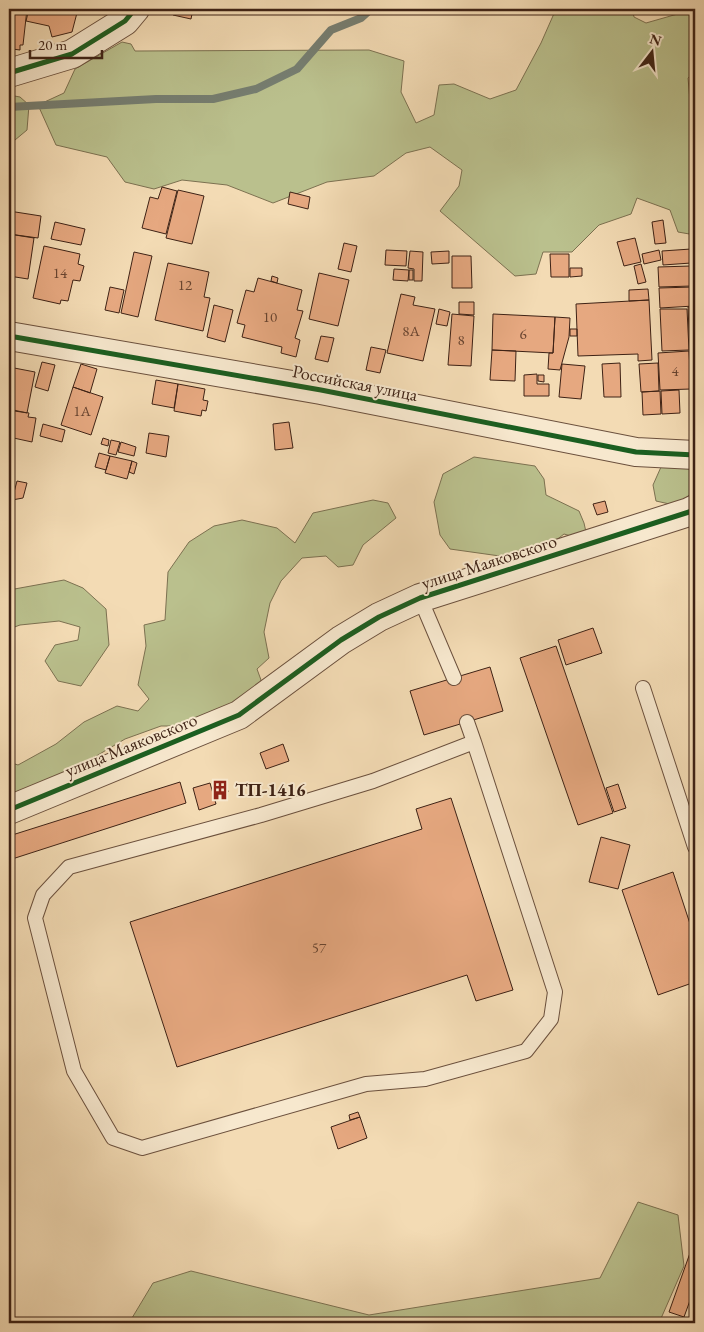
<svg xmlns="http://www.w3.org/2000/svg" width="704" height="1332" viewBox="0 0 704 1332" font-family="'EB Garamond',serif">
<rect width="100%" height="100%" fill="#f3dbb4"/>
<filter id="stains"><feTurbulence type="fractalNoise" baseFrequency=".004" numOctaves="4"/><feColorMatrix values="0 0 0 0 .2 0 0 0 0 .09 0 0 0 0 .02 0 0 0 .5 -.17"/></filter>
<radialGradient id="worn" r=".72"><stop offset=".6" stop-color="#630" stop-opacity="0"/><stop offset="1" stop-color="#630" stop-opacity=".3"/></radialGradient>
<path fill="#bac08d" stroke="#7c7151" d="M556 9H632L634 17 646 23 695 9V72L688 78 692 123 695 124V235L678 232 670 210 637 198 631 214 599 225 572 252H543L536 274 515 276 440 211 459 186 462 170 430 147 406 153 374 176 327 182 273 203 227 185 182 180 154 189 125 182 107 157 56 145 38 105 64 93 75 69 122 42 131 44 135 51 369 50 404 61 401 92 416 123 434 115 439 85 454 84 490 99 516 90 541 43Z
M9 95 20 97 29 105 27 130 9 145Z
M474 457 535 466 544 479 546 495 579 511 584 523 588 541 564 534 541 552 514 558 450 549 440 535 434 502 443 474Z
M695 464V492L674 505 656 501 653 485 661 467Z
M373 500 388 503 396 518 363 545 353 565 338 567 326 556 302 558 281 581 270 603 264 632 269 658 257 669 261 680 257 693 197 726H161L125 739 76 768 9 800V762L18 765 56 744 84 722 117 706 138 711 149 699 138 685 146 646 144 625 165 620 168 572 189 542 214 526 242 520 277 528 295 543 313 513Z
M64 580 83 588 106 609 109 645 81 686 58 681 45 661 55 645 78 640 80 627 59 621 20 625 9 629V590Z
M638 1202 678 1215 684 1266 659 1323H129L153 1283 191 1271 369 1315 600 1278Z"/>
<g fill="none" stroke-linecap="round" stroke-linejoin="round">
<path stroke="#767e71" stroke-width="8" d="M9 107 156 99H213L256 89 297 69 331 30 361 18 371 9"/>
</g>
<path fill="#e6a880" stroke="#3e2215" d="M9 9H27L23 45H20V50L12 49 13 44 9 43Z
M29 9H78L72 32 52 37 49 26 26 21Z
M103 9H114L108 14Z
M174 9H193L191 19 173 15Z
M162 187 177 191 166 234 142 228 150 197 158 199Z
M178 190 204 196 192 244 166 238Z
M290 192 310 197 308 209 288 204Z
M9 211 41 216 38 238 9 234Z
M663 220 666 243 655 244 652 222Z
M55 222 85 229 81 245 51 239Z
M9 234 34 238 28 279 9 276Z
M635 238 641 262 624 266 617 242Z
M344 243 357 246 351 272 338 269Z
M44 246 80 254 78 264 84 266 80 281 73 280 68 301 61 300 60 304 33 298Z
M691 249V263L663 265 662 251Z
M386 250 407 251 406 266 385 265Z
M659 250 661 260 644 264 642 254Z
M410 251 423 252 422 281H414V269L408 268Z
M449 251V263L432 264 431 252Z
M134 252 152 256 138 317 121 313Z
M550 254H569V277H551Z
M452 256H471L472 288H452Z
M168 263 209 272 204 297 210 298 203 331 155 320Z
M641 264 646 282 638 284 634 266Z
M691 266 692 286 659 287 658 267Z
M570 268H582V276L570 277Z
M394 269 409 270 408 281 393 280Z
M409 270H413V280H409Z
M319 273 349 280 338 326 309 319Z
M272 276 278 278 277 283 271 281Z
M9 277 12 278 9 302Z
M258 278 302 290 297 310 303 311 295 338 300 340 296 357 281 353 282 347 242 337 245 325 237 323 246 290 254 292Z
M110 287 124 290 119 313 105 310Z
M693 287 694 306 660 308 659 288Z
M648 289 649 300 629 301V290Z
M401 294 415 297 413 305 435 309 423 361 387 353Z
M649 300 652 360 638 361V354L578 356 576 304Z
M459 302H474V315L459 314Z
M214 305 233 310 225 342 207 337Z
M695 306V353L690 354 688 307Z
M439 309 450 312 447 326 436 324Z
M660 309H687L689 350 662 351Z
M452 314 474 316 471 366 448 365Z
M493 314 555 317 553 353 492 350Z
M555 317 570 318 569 337 560 370 548 369 549 353H553Z
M570 329H577V336H570Z
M321 336 334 338 328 362 315 359Z
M371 347 386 350 380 373 366 370Z
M492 350 516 351 515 381 490 380Z
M689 351 691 389 660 390 658 353Z
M42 362 55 365 48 391 35 387Z
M620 363 621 397H604L602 364Z
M658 363 659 391 641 392 639 364Z
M81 364 97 369 90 393 73 387Z
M562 364 585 366 581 399 559 397Z
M9 367 35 372 27 413 9 409Z
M537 374V384H549V396H524V375Z
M538 375H544V382L538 381Z
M156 380 178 384 174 408 152 404Z
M178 384 205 389 203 400 208 401 206 411 202 410 201 416 174 411Z
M73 387 103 397 91 435 61 425Z
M679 390 680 413 662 414 661 391Z
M660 391 661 414 643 415 642 392Z
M14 411 29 413 28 417 36 418 32 442 9 437V415H13Z
M289 422 293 448 275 450 273 424Z
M43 424 65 430 62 442 40 436Z
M149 433 169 436 166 457 146 453Z
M103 438 109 440 108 446 101 444Z
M111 440 120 442 116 455 108 453Z
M121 442 136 447 134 456 118 452Z
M99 453 110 456 106 470 95 467Z
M110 456 132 461 127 479 105 473Z
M132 461 137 463 134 474 129 472Z
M17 481 27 483 23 498 12 500Z
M605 501 608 512 597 515 593 504Z
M593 628 602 653 566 665 558 640Z
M556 646 613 813 578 825 520 658Z
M490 667 503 711 424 735 410 691Z
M283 744 289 761 266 769 260 753Z
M180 782 186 803 9 860V836Z
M210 783 216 804 199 810 193 788Z
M226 783 228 792 215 796 212 787Z
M618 784 626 808 614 812 606 788Z
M451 798 513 990 476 1001 467 975 177 1067 130 922 422 829 416 809Z
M601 837 630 845 618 889 589 882Z
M673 872 695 939V982L658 995 622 890Z
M358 1112 360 1117 350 1120 349 1115Z
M360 1117 367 1138 338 1149 331 1127Z
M695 1239V1296L692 1295 684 1317 669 1312Z"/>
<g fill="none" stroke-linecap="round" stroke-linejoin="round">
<defs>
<path id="service" d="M420 598 454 678
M643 688 695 847
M467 722 474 742 555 992 551 1019 526 1051 425 1079 366 1084 142 1148 113 1138 74 1071 35 918 43 895 69 867 261 815 373 781 474 742"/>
<path id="minor" d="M9 73 72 54 125 21 135 9
M9 810 239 715 341 640 379 617 420 598 689 512 695 509"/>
<path id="tertiary" d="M9 336 321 390 636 452 695 455"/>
</defs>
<use href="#service" stroke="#6b503d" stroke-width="16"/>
<use href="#minor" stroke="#6b503d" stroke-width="30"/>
<use href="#tertiary" stroke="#6b503d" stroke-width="30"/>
<use href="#service" stroke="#f7e8ce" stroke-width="14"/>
<use href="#minor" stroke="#f7e8ce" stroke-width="28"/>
<use href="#tertiary" stroke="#f7e8ce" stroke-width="28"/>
<defs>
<path id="cycleway" d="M9 73 72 54 125 21 135 9
M9 336 321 390 636 452 695 455
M9 810 239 715 341 640 379 617 420 598 689 512 695 509"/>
</defs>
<use href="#cycleway" stroke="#f7e8ce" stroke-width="8"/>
<use href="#cycleway" stroke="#1b5e20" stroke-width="5"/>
</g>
<defs>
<symbol id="building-bare" viewBox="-9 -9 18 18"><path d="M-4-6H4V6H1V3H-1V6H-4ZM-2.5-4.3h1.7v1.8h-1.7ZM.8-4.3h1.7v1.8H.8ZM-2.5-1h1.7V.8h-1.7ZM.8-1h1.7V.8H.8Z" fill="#8f2418" stroke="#f7e8ce" stroke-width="2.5" paint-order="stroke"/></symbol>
</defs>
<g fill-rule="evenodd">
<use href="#building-bare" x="206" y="776" width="28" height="28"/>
</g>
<g text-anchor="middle" stroke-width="4" stroke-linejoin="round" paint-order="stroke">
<g font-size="15" fill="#684430">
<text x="60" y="278">14</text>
<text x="185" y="290">12</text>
<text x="270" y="322">10</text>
<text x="411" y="336">8А</text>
<text x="523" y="339">6</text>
<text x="461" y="345">8</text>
<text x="675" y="376">4</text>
<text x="82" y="416">1А</text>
<text x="319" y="953">57</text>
</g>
<g font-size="18" fill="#3e2215" stroke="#f7e8ce">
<text transform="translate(355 383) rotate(11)" y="6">Российская улица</text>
<text transform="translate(489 562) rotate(-18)" y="6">улица Маяковского</text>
<text transform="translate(131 745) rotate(-22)" y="6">улица Маяковского</text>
</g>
<g font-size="18" font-weight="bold" fill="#3e2215" stroke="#f7e8ce" text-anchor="start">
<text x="235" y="796">ТП-1416</text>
</g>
</g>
<rect width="704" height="1332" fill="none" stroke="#f3dbb4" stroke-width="30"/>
<rect x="10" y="10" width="684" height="1312" fill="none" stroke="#3e2215" stroke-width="2.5"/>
<rect x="15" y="15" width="674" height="1302" fill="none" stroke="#3e2215"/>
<g transform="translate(652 52) rotate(16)" stroke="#f7e8ce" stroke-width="4" paint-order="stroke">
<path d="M0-4L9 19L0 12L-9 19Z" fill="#3e2215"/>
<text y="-8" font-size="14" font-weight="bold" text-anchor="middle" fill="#3e2215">N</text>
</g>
<path d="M30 50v8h72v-8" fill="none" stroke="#3e2215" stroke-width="2.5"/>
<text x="38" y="50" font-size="15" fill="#3e2215" stroke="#f7e8ce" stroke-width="4" paint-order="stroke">20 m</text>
<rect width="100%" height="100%" filter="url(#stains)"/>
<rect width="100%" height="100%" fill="url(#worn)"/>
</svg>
